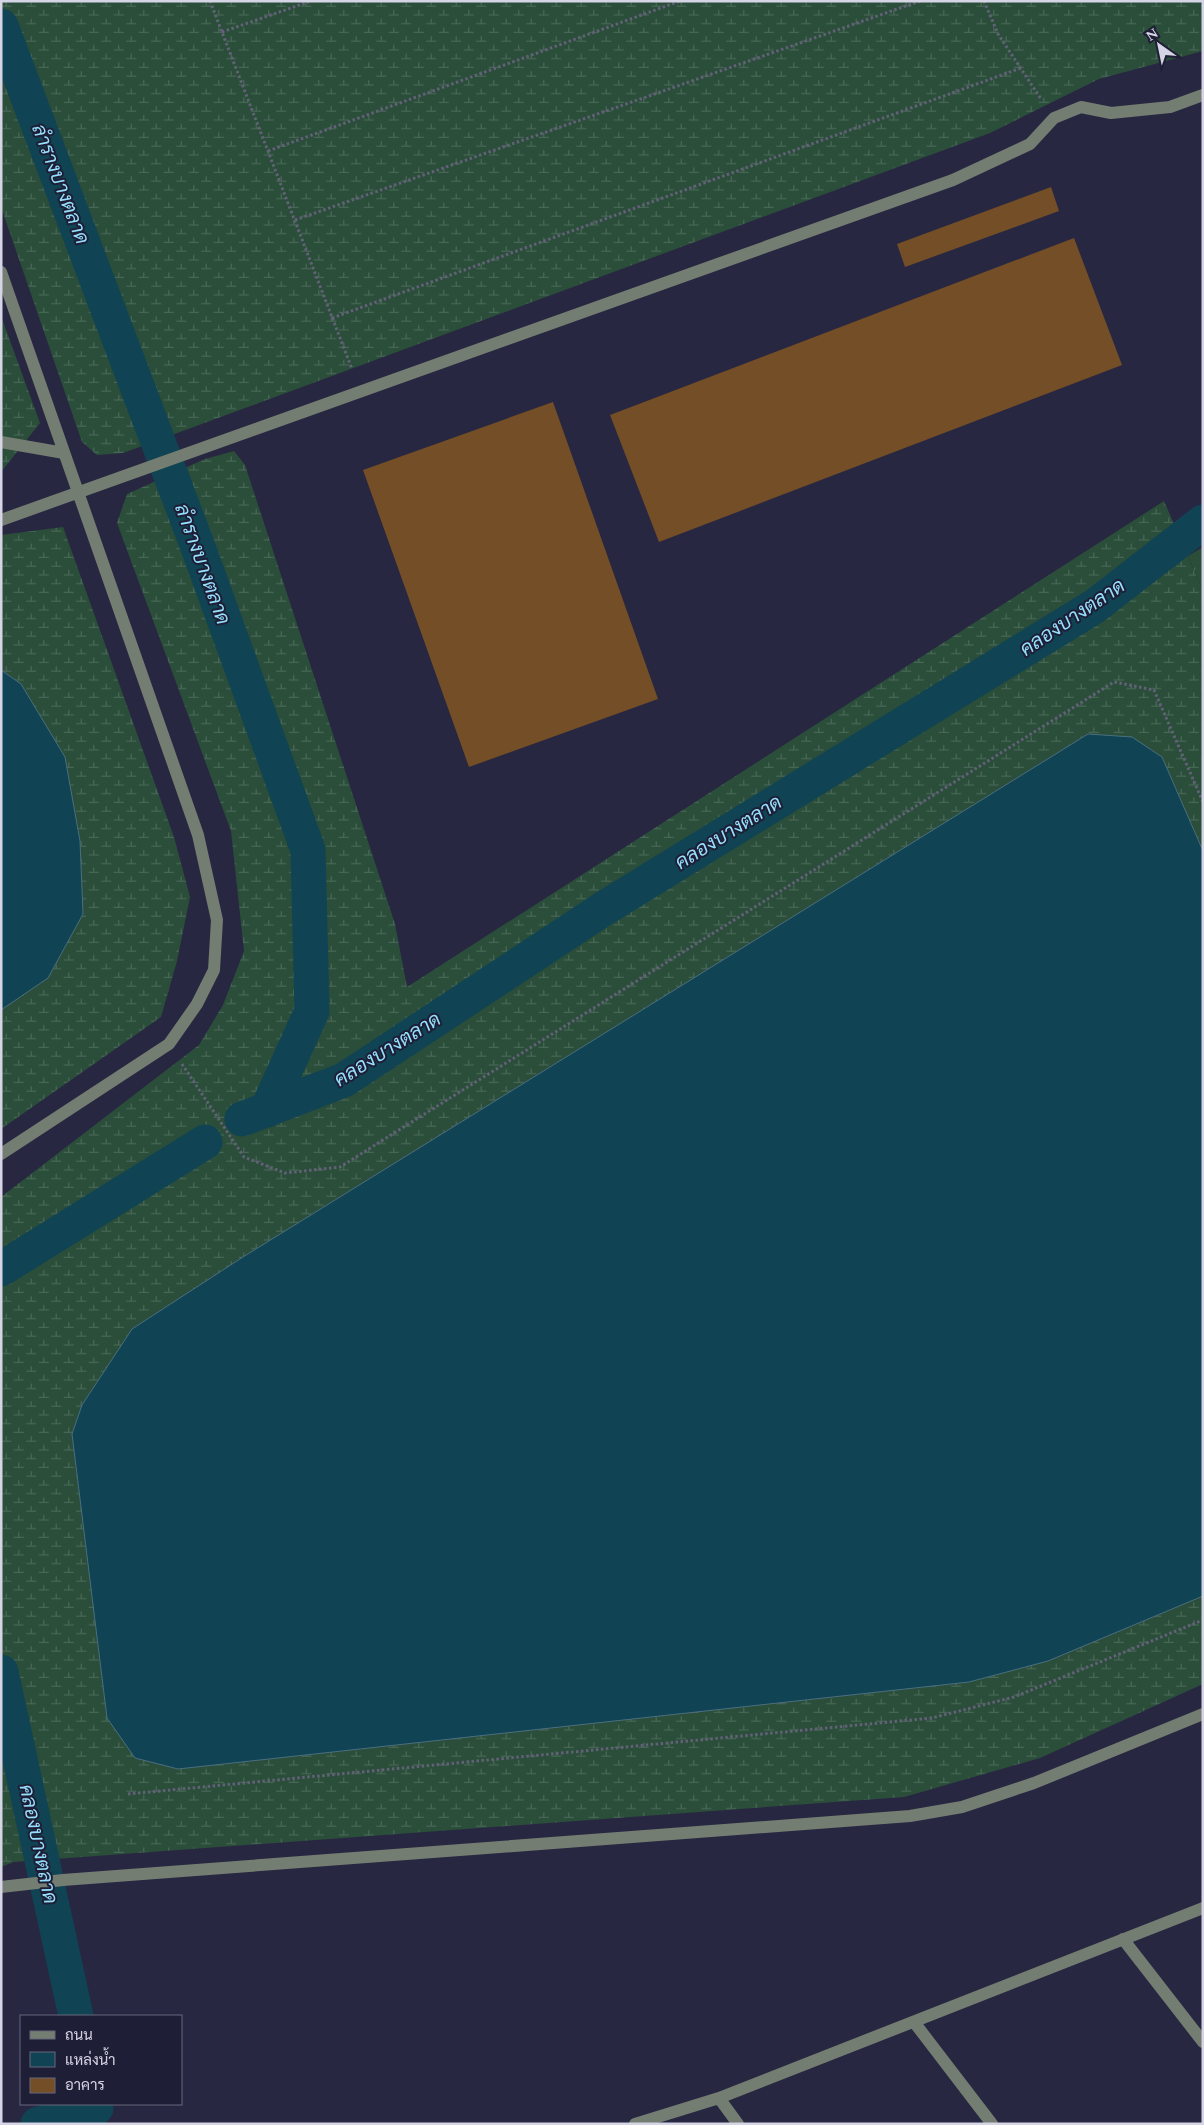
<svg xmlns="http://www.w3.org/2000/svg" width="1204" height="2125" viewBox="0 0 1204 2125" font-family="Spectral,Sarabun,serif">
<defs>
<pattern id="grass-tufts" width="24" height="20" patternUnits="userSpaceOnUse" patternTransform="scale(1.25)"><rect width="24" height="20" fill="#2a4e39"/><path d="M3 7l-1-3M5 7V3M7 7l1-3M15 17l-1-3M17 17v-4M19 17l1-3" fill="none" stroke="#486756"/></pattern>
<pattern id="wetland-marsh" width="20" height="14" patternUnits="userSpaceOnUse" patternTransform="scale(1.25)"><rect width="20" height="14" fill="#2a4e39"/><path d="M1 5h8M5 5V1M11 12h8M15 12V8" fill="none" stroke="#486756"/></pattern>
</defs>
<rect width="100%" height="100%" fill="#282741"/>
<path fill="url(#grass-tufts)" d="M1203 547V591L1188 556Z"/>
<path fill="url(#wetland-marsh)" d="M1 1H1203V51L1099 79 990 133 123 453 97 455 82 442 1 207Z
M1 316 40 423 1 472Z
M234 451 245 465 395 924 407 987 1164 501 1203 591V851L1162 757 1088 734 243 1257 132 1329 82 1405 72 1434 1048 1661 1203 1596V1684L1040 1758 904 1797 14 1862 1 1867V1197L199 1045 223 1005 244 951 231 831 117 523 127 494 205 459Z
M63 527 174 837 190 897 177 961 161 1017 1 1129V1010L48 978 83 914 80 841 21 684 1 670V535Z"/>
<path fill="#104354" stroke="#4b6f80" d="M1 670 21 684 65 757 80 841 83 914 48 978 1 1010Z
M1088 734 1132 737 1162 757 1203 851V1596L1048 1661 969 1682 178 1769 135 1758 107 1718 72 1434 82 1405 132 1329 243 1257Z"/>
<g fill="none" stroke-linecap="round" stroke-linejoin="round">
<path stroke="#104354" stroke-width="35" d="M1 26 199 550 308 850 312 1011 267 1110
M242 1119 344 1080 603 909 1095 606 1203 522
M1 1269 205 1142
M1 1672 76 2016
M38 2124 96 2108 95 2104"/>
</g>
<path fill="#734e26" d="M1051 187 1059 211 905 267 897 244Z
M1074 238 1122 365 659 542 610 415Z
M553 402 658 699 469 767 363 470Z"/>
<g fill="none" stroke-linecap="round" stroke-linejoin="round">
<path stroke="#626178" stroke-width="3" stroke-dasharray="2.5 2.5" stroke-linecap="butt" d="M210 1 352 369
M984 1 998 34 1041 99
M222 32 311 1
M268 151 680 1
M295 220 920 1
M332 318 1021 68
M182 1064 244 1157 285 1173 340 1167 1114 682 1154 690 1203 802
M128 1794 932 1718 1014 1697 1203 1620"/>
<path stroke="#747d71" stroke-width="12" d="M1 272 198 835 217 920 214 970 197 1004 169 1044 1 1154
M1 442 64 453
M1 520 953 180 1030 144 1054 118 1081 107 1111 113 1170 107 1203 95
M1 1887 63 1880 910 1816 962 1807 1034 1783 1203 1714
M1123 1939 1203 2042
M914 2022 992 2124
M719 2098 738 2124
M635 2124 719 2098 1203 1908"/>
</g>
<g text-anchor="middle" stroke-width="4" stroke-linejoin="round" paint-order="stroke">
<g font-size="20" font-style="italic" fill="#95dffc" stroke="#1e1e36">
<text transform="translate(61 184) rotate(69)" y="7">ลำรางบางตลาด</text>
<text transform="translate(203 564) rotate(70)" y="7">ลำรางบางตลาด</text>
<text transform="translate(1072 617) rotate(-34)" y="7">คลองบางตลาด</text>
<text transform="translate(728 832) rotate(-32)" y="7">คลองบางตลาด</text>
<text transform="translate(387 1049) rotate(-32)" y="7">คลองบางตลาด</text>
<text transform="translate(39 1844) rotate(78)" y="7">คลองบางตลาด</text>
</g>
</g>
<rect width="1204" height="2125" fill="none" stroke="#d5d5e6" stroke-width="5"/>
<rect x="20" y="2015" width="162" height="90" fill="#1e1e36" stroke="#67677c"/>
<rect x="30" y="2031" width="25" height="8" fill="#747d71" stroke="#67677c"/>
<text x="65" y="2040" font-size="15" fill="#d5d5e6">ถนน</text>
<rect x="30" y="2052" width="25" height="15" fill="#104354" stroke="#67677c"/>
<text x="65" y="2065" font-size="15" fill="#d5d5e6">แหล่งน้ำ</text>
<rect x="30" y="2078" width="25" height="15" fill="#734e26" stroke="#67677c"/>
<text x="65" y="2090" font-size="15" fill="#d5d5e6">อาคาร</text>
<g transform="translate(1159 45) rotate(327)" stroke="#1e1e36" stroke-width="4" paint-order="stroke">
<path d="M0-4L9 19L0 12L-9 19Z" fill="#d5d5e6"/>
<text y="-8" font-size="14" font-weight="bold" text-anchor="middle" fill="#d5d5e6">N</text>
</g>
</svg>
